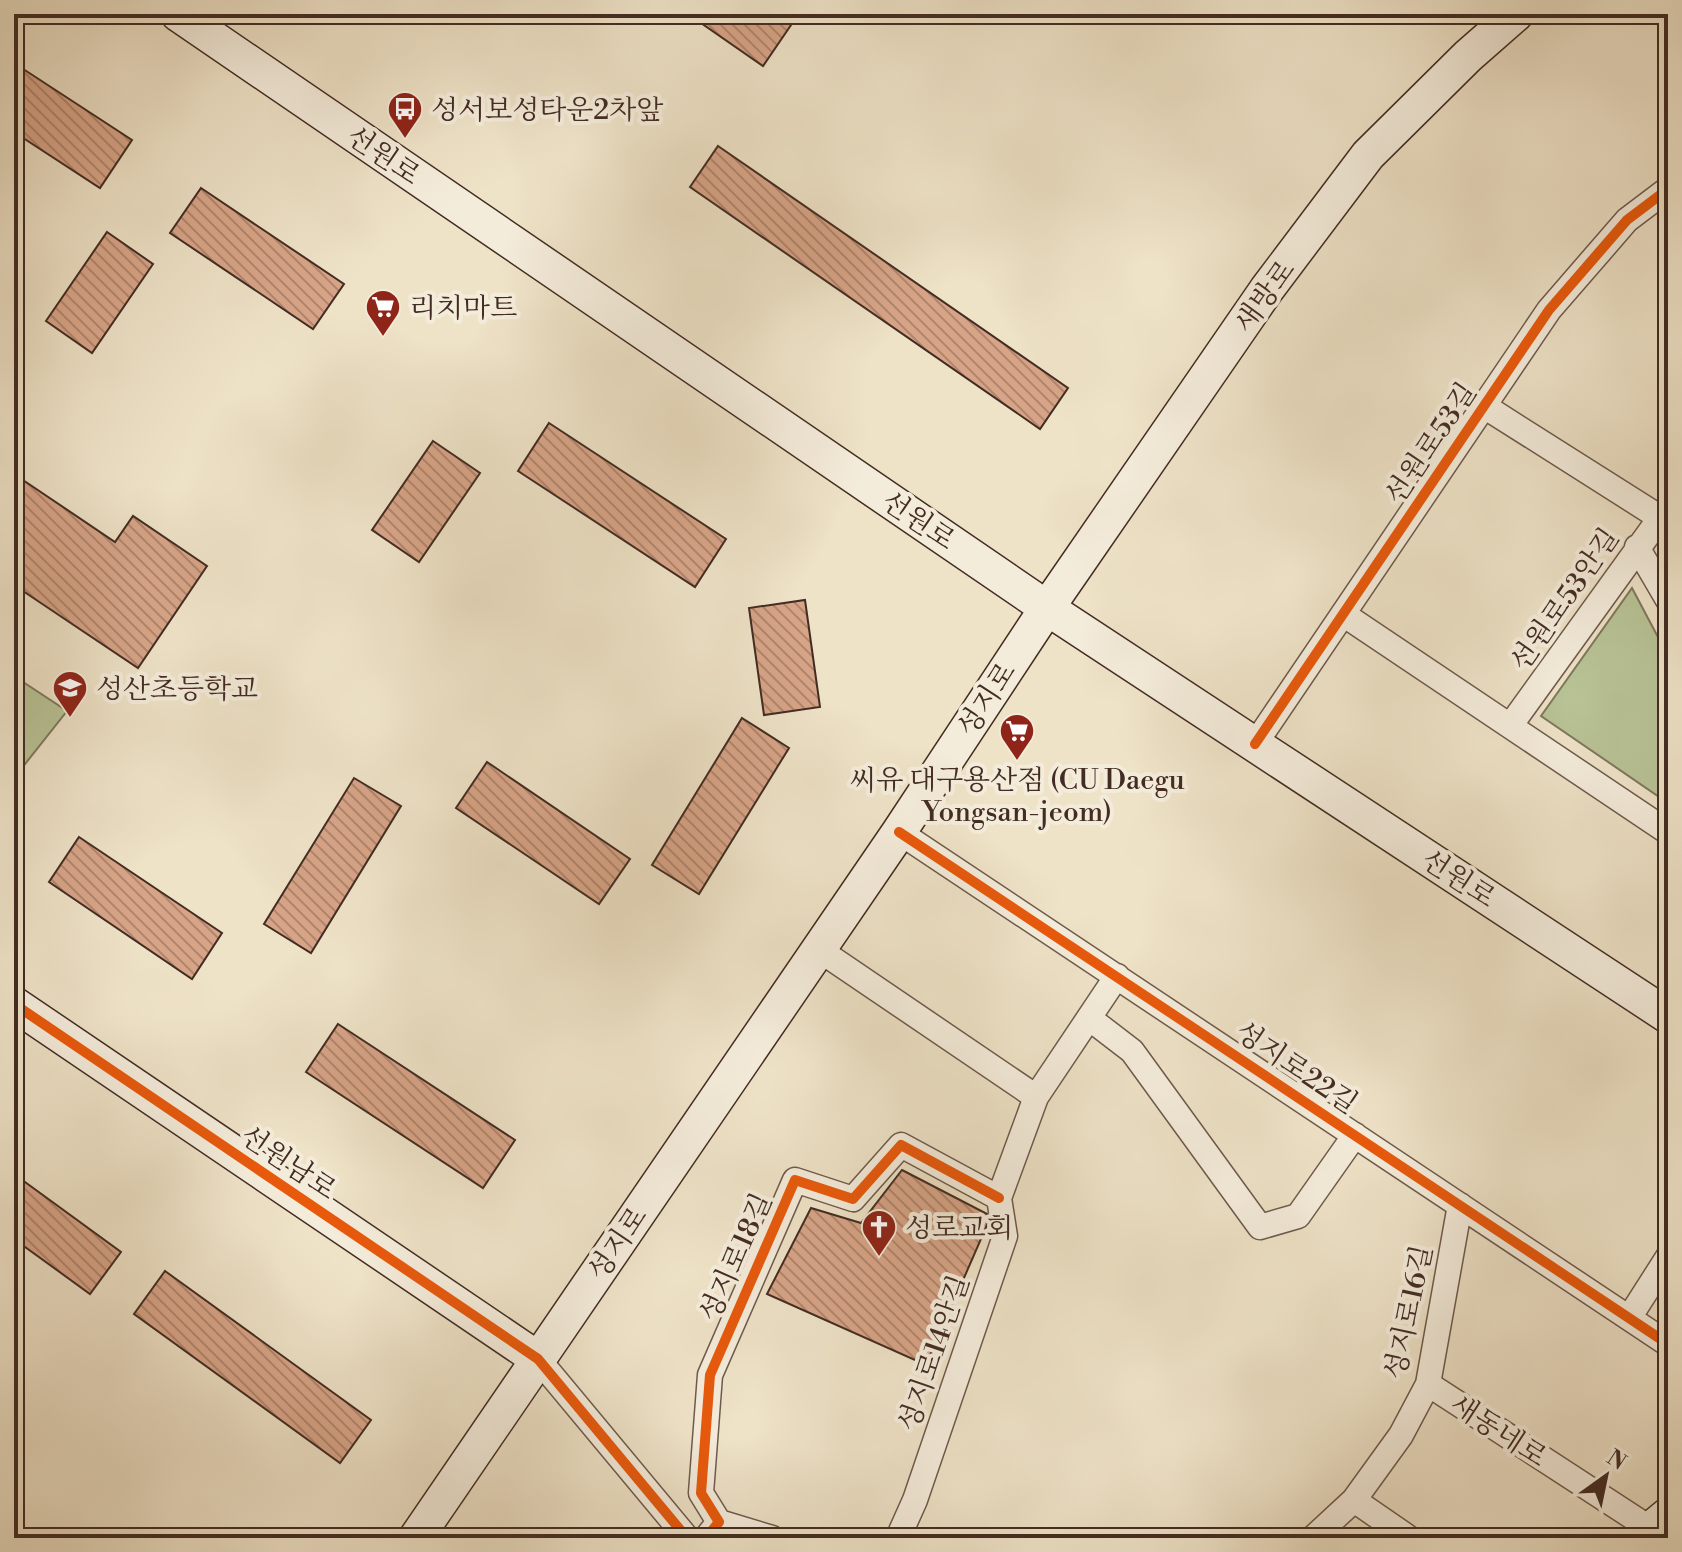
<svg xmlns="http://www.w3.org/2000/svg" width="1682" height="1552" viewBox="0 0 1682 1552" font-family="'Libre Bodoni','Noto Serif KR',serif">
<defs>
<pattern id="building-back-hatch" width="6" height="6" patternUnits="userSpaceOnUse" patternTransform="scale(2)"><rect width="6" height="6" fill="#d7a487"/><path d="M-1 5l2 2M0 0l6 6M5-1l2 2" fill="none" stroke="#b0866e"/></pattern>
</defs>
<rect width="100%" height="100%" fill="#eee2c7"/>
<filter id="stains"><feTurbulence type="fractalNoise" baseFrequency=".0025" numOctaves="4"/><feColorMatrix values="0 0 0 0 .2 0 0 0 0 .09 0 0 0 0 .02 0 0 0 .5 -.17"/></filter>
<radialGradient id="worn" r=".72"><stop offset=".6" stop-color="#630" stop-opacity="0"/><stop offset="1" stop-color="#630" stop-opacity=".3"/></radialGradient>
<path fill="#b8c396" stroke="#7e785c" stroke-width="2" d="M1632 588 1668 656V803L1541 716Z
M14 676 67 711 14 778Z"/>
<path fill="url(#building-back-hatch)" stroke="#432c23" stroke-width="2" d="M688 14H775L791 25 763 66Z
M14 63 132 140 100 188 14 132Z
M718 146 1068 388 1040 429 690 187Z
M201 188 344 284 313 329 170 233Z
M107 232 153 264 92 353 46 321Z
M549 423 726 539 695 587 518 471Z
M433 441 480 473 419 562 372 530Z
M14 474 115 542 133 516 207 566 138 668 14 585Z
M805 600 820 707 764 715 749 608Z
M742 718 789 748 699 894 652 865Z
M487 762 630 859 599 904 456 808Z
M354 778 401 806 311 953 264 924Z
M79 837 222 933 192 979 49 882Z
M338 1024 515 1140 483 1188 306 1072Z
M902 1170 991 1216 926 1365 767 1294 811 1208 861 1223Z
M14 1174 121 1252 90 1294 14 1239Z
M165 1271 371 1420 340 1463 134 1314Z"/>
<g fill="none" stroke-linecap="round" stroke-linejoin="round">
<defs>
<path id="street" d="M1484 406 1659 517
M1637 547 1668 600
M1343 614 1668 832
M1510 726 1668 507
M1255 744 1549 310 1627 220 1668 189
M899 832 1668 1344
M818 949 1036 1097
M1089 1018 1132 1051 1260 1227 1298 1216 1355 1135
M1629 1318 1668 1257
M538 1359 687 1538
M1428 1384 1651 1529
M1354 1500 1409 1538
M719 1522 772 1538
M706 1538 719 1522 701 1493 710 1375 795 1180 853 1199 901 1145 999 1198
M898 1538 915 1500 1005 1236 999 1198 1036 1097 1117 976
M1313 1538 1354 1500 1401 1435 1428 1384 1460 1205"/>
<path id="secondary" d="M178 14 1047 608 1668 1016
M14 1004 538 1359
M416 1538 899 832 1047 608 1267 289 1368 155 1468 56 1516 14
M1640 1538 1668 1515"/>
</defs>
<use href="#street" stroke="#6e5a4c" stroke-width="27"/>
<use href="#secondary" stroke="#432c23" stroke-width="37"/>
<use href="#street" stroke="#f4ecdb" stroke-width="24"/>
<use href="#secondary" stroke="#f4ecdb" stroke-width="34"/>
<defs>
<path id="cycleway" d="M1255 744 1549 310 1627 220 1668 189
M899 832 1668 1344
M14 1004 538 1359 687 1538
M706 1538 719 1522 701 1493 710 1375 795 1180 853 1199 901 1145 999 1198"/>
</defs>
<use href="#cycleway" stroke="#f4ecdb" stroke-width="15"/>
<use href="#cycleway" stroke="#e8590c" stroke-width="10"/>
</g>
<defs>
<symbol id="bus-pin" viewBox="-11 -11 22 30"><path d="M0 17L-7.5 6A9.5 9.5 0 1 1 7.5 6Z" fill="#8f2418" stroke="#f4ecdb"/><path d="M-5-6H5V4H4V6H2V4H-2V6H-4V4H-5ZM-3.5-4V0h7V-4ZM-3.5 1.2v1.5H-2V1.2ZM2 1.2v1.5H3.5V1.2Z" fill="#fff"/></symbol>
<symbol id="supermarket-pin" viewBox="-11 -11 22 30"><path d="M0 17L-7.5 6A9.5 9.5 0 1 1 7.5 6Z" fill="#8f2418" stroke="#f4ecdb"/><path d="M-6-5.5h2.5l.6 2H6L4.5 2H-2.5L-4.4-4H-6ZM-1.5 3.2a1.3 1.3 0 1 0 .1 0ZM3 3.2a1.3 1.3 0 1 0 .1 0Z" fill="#fff"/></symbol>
<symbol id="school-pin" viewBox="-11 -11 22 30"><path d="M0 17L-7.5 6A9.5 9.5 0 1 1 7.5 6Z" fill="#8f2418" stroke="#f4ecdb"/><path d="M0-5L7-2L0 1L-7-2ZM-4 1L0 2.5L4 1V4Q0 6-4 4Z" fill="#fff"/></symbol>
<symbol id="church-pin" viewBox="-11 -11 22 30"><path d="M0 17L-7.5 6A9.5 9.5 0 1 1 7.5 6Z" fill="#8f2418" stroke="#f4ecdb"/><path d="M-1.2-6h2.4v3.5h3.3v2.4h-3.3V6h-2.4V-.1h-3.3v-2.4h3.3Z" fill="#fff"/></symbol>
</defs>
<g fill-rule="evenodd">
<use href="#bus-pin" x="385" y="89" width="40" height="54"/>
<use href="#supermarket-pin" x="363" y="287" width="40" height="54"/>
<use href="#school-pin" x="50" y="668" width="40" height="54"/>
<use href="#supermarket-pin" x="997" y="711" width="40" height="54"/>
<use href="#church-pin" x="859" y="1207" width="40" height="54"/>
</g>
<g text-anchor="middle" stroke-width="8" stroke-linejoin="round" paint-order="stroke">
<g font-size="28" fill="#432c23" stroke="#f4ecdb" text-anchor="start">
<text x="431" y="119">성서보성타운2차앞</text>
<text x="409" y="317">리치마트</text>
<text x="96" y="698">성산초등학교</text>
<text x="1017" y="789" text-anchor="middle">씨유 대구용산점 (CU Daegu<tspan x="1017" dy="32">Yongsan-jeom)</tspan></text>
<text x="905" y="1237">성로교회</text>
</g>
<g font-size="28" fill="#432c23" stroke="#f4ecdb">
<text transform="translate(384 155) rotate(34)" y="10">선원로</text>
<text transform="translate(1264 296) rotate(-54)" y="10">새방로</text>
<text transform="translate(1430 443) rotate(-56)" y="10">선원로53길</text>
<text transform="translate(919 520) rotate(34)" y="10">선원로</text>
<text transform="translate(1564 599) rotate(-55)" y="10">선원로53안길</text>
<text transform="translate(986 699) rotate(-57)" y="10">성지로</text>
<text transform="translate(1459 878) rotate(33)" y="10">선원로</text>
<text transform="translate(1297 1067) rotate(34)" y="10">성지로22길</text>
<text transform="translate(289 1162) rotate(34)" y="10">선원남로</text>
<text transform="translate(617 1243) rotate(-56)" y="10">성지로</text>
<text transform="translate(735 1257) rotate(-66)" y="10">성지로18길</text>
<text transform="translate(1408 1312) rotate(-78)" y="10">성지로16길</text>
<text transform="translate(933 1353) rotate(-71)" y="10">성지로14안길</text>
<text transform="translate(1499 1430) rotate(33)" y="10">새동네로</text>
</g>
</g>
<rect width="1682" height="1552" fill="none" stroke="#eee2c7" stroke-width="48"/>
<rect x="16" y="16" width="1650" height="1520" fill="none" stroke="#432c23" stroke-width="4"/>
<rect x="24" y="24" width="1634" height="1504" fill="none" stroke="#432c23" stroke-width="2"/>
<g transform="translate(1606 1476) rotate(33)" stroke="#f4ecdb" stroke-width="6" paint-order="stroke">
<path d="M0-6L14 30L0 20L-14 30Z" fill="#432c23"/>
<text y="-12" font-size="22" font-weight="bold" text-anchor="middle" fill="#432c23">N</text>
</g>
<rect width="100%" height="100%" filter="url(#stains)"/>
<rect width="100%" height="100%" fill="url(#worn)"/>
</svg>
